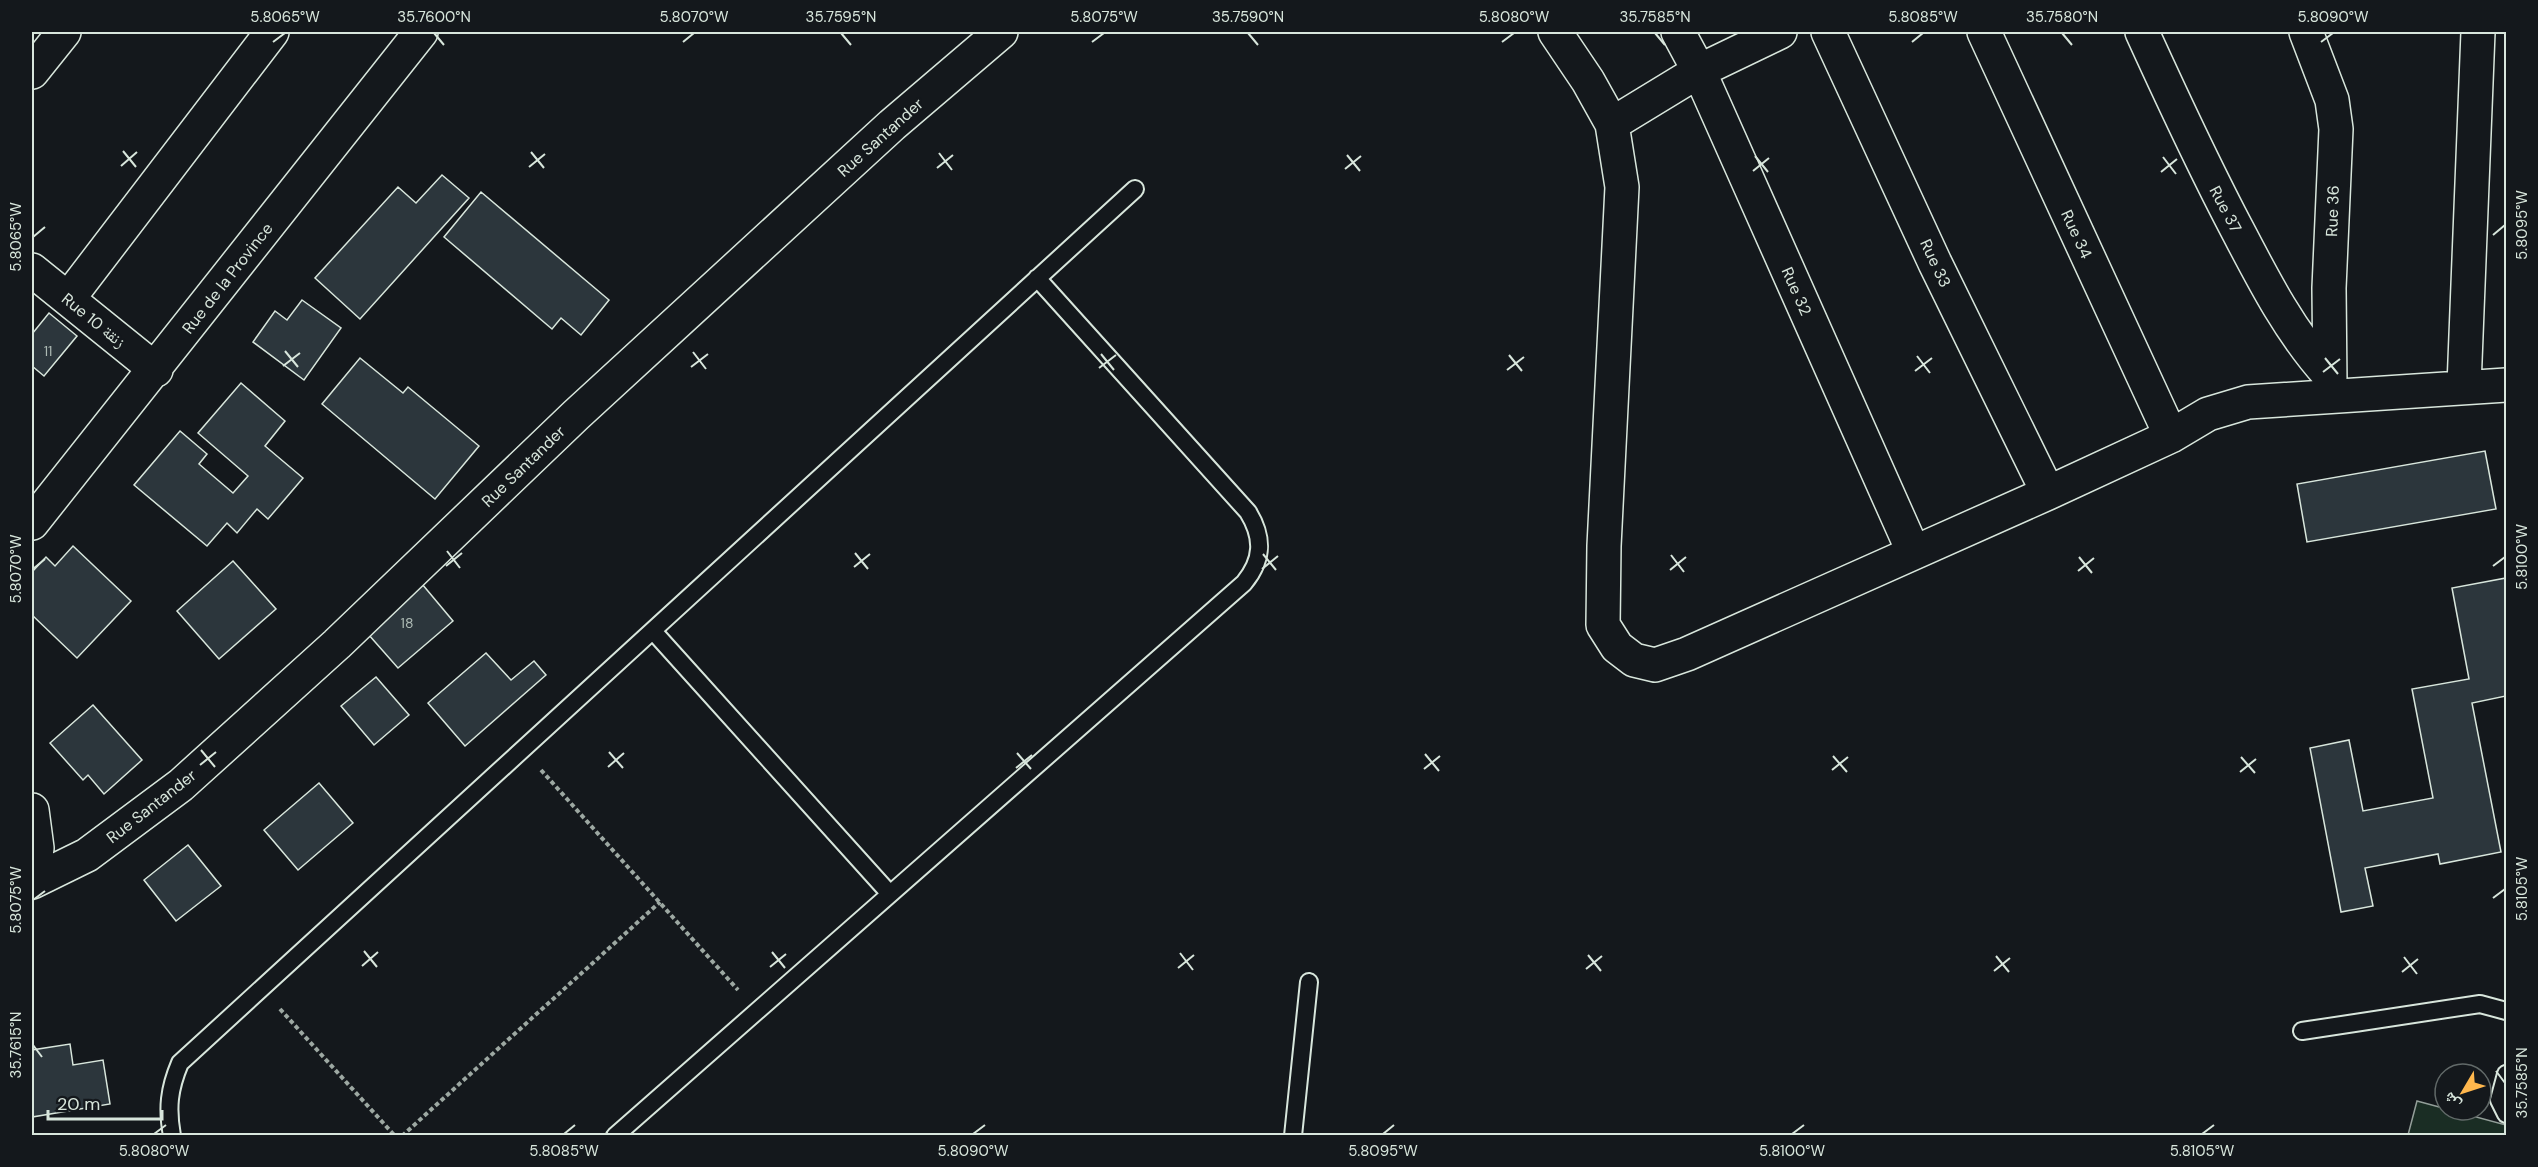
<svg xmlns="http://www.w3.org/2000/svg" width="2538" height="1167" viewBox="0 0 2538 1167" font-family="'DM Sans','Noto Naskh Arabic',sans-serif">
<rect width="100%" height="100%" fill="#14181c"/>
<path fill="#1a2d24" stroke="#939e99" stroke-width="1.5" d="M2417 1101 2506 1125V1135H2408Z"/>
<path fill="#2c363c" stroke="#d8e6dc" stroke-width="1.5" d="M442 175 469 198 360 319 315 278 398 187 416 203Z
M481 192 609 300 581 335 561 318 552 329 444 237Z
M302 300 341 328 304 380 253 342 275 311 287 320Z
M49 313 77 336 44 376 32 366V334Z
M360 358 403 393 408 387 479 446 435 499 322 404Z
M241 383 285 421 265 446 303 478 268 519 257 509 237 533 227 523 207 546 134 485 180 431 207 454 199 464 233 493 248 476 198 433Z
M2485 451 2496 509 2307 542 2297 484Z
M73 546 131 601 77 658 32 615V572L46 557 55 566Z
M233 561 276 609 219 659 177 611Z
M417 578 453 621 398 668 361 626Z
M2506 578V696L2472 703 2501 852 2440 864 2438 854 2365 868 2373 906 2341 912 2310 748 2349 740 2363 811 2433 798 2412 689 2469 679 2452 588Z
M486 653 511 680 534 661 546 675 465 746 428 703Z
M376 677 409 715 374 745 341 706Z
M93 705 142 760 104 794 88 775 83 780 50 743Z
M319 783 353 823 298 870 264 830Z
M188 845 221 886 176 921 144 880Z
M70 1044 73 1065 103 1060 110 1104 32 1117V1050Z"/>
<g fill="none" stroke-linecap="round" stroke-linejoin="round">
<defs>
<path id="lane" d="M653 631 890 894
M2302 1031 2480 1004 2506 1011
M2506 1074 2499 1100 2506 1114
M172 1136C167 1108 169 1089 180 1063L1135 189
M615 1136 1244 583C1263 560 1264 538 1248 512L1037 278
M1293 1136 1309 982"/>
<path id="street" d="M1555 32 1588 81 1612 124 1622 187 1604 546 1603 625 1617 647 1634 660 1655 665 1687 654 2048 493 2171 436 2208 414 2248 402 2506 385
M1678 32 1699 71 1913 551
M1828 32 1935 263 2048 493
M1984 32 2171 436
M2142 32C2173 100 2204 167 2239 233 2265 283 2291 333 2329 375
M2306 32 2332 100 2336 129 2329 288 2330 385
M32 72 64 32
M1612 124 1699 71 1780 32
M32 270 156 370
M68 299 272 32
M2464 386 2478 32
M32 523 421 32
M32 810 37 848 32 881
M32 882 87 855 181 785 337 644 576 415 892 125 1001 32"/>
</defs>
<use href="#lane" stroke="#d8e6dc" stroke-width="20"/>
<use href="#street" stroke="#d8e6dc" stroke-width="36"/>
<path stroke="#9da8a2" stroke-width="4" stroke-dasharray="4.5 3" stroke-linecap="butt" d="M541 770 738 990
M280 1009 395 1136
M402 1136 660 902"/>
<use href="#lane" stroke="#14181c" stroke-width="16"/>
<use href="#street" stroke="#14181c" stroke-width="33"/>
</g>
<path fill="none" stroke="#d8e6dc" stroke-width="2" d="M434 33 444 45M841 33 851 45M1248 33 1258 45M1655 33 1665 45M2062 33 2072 45M273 42 285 33M683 42 694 33M1092 42 1104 33M1502 42 1514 33M1912 42 1923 33M2321 42 2333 33M123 151 136 167M531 152 544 168M939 153 952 170M1347 155 1360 171M1755 156 1768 172M2163 157 2176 174M121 166 137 152M529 167 545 154M937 168 953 155M1345 169 1361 156M1753 171 1769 158M2161 172 2177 159M2493 235 2505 225M33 237 45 227M285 351 298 367M693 352 706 369M1101 354 1114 370M1509 355 1522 371M1917 356 1930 373M2325 358 2338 374M283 366 300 353M691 367 708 354M1099 368 1116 355M1507 370 1524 357M1915 371 1932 358M2323 372 2340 359M447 551 460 568M855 553 868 569M1263 554 1276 570M1671 555 1684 572M2079 557 2092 573M446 566 462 553M2493 566 2505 557M854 567 870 554M33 569 45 559M1262 569 1278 556M1670 570 1686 557M2078 571 2094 558M201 750 215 767M609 752 623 768M1017 753 1031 769M1425 754 1439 771M1833 756 1847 772M2241 757 2255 773M200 765 216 752M608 767 624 753M1016 768 1032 755M1424 769 1440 756M1832 770 1848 757M2240 772 2256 759M2493 898 2505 889M33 900 45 891M364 951 377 967M772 952 785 968M1180 953 1193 970M1588 955 1601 971M1996 956 2009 972M2404 957 2417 974M362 966 378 952M770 967 786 954M1178 968 1194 955M1586 969 1602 956M1994 971 2010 958M2402 972 2418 959M33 1045 42 1057M2496 1071 2505 1083M154 1134 166 1125M564 1134 575 1125M973 1134 985 1125M1383 1134 1394 1125M1792 1134 1804 1125M2202 1134 2214 1125"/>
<g text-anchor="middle" stroke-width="4.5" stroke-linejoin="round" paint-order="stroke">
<g font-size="14" fill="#adbab4">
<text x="48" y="356">11</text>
<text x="407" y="628">18</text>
</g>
<g font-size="16" fill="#d8e6dc" stroke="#14181c">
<text transform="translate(880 137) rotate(-42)" y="6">Rue Santander</text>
<text transform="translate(2226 209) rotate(62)" y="6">Rue 37</text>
<text transform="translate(2332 211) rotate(-88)" y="6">Rue 36</text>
<text transform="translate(2077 234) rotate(65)" y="6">Rue 34</text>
<text transform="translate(1936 263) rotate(65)" y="6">Rue 33</text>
<text transform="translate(227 278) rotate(-52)" y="6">Rue de la Province</text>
<text transform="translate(1797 291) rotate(66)" y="6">Rue 32</text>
<text transform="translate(94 320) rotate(39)" y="6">Rue 10 زنقة</text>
<text transform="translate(523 466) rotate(-44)" y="6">Rue Santander</text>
<text transform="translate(151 806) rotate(-38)" y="6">Rue Santander</text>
</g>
</g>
<rect width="2538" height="1167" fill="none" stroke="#14181c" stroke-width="66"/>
<g transform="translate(2463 1092) rotate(231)"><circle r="28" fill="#14181c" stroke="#626a69" stroke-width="1.5"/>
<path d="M0-4.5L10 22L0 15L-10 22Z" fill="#ffb74d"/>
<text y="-9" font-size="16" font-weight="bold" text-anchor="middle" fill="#d8e6dc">ش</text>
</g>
<path d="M48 1110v9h114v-9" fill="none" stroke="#d8e6dc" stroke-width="3"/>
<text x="57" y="1110" font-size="18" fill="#d8e6dc" stroke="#14181c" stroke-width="4.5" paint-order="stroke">20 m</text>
<rect x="33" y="33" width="2472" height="1101" fill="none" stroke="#d8e6dc" stroke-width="2"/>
<g font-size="15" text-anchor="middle" fill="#d8e6dc">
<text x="285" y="22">5.8065°W</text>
<text x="434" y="22">35.7600°N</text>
<text x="694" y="22">5.8070°W</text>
<text x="841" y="22">35.7595°N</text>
<text x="1104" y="22">5.8075°W</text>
<text x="1248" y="22">35.7590°N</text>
<text x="1514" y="22">5.8080°W</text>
<text x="1655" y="22">35.7585°N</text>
<text x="1923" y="22">5.8085°W</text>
<text x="2062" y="22">35.7580°N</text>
<text x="2333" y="22">5.8090°W</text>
<text transform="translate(2522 225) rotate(-90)" y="5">5.8095°W</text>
<text transform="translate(16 237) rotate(-90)" y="5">5.8065°W</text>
<text transform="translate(2522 557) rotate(-90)" y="5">5.8100°W</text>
<text transform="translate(16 569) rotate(-90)" y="5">5.8070°W</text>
<text transform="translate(2522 889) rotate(-90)" y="5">5.8105°W</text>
<text transform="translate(16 900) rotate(-90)" y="5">5.8075°W</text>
<text transform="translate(16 1045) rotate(-90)" y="5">35.7615°N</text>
<text transform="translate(2522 1083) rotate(-90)" y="5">35.7585°N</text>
<text x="154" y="1156">5.8080°W</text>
<text x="564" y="1156">5.8085°W</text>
<text x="973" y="1156">5.8090°W</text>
<text x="1383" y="1156">5.8095°W</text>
<text x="1792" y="1156">5.8100°W</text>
<text x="2202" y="1156">5.8105°W</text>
</g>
</svg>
